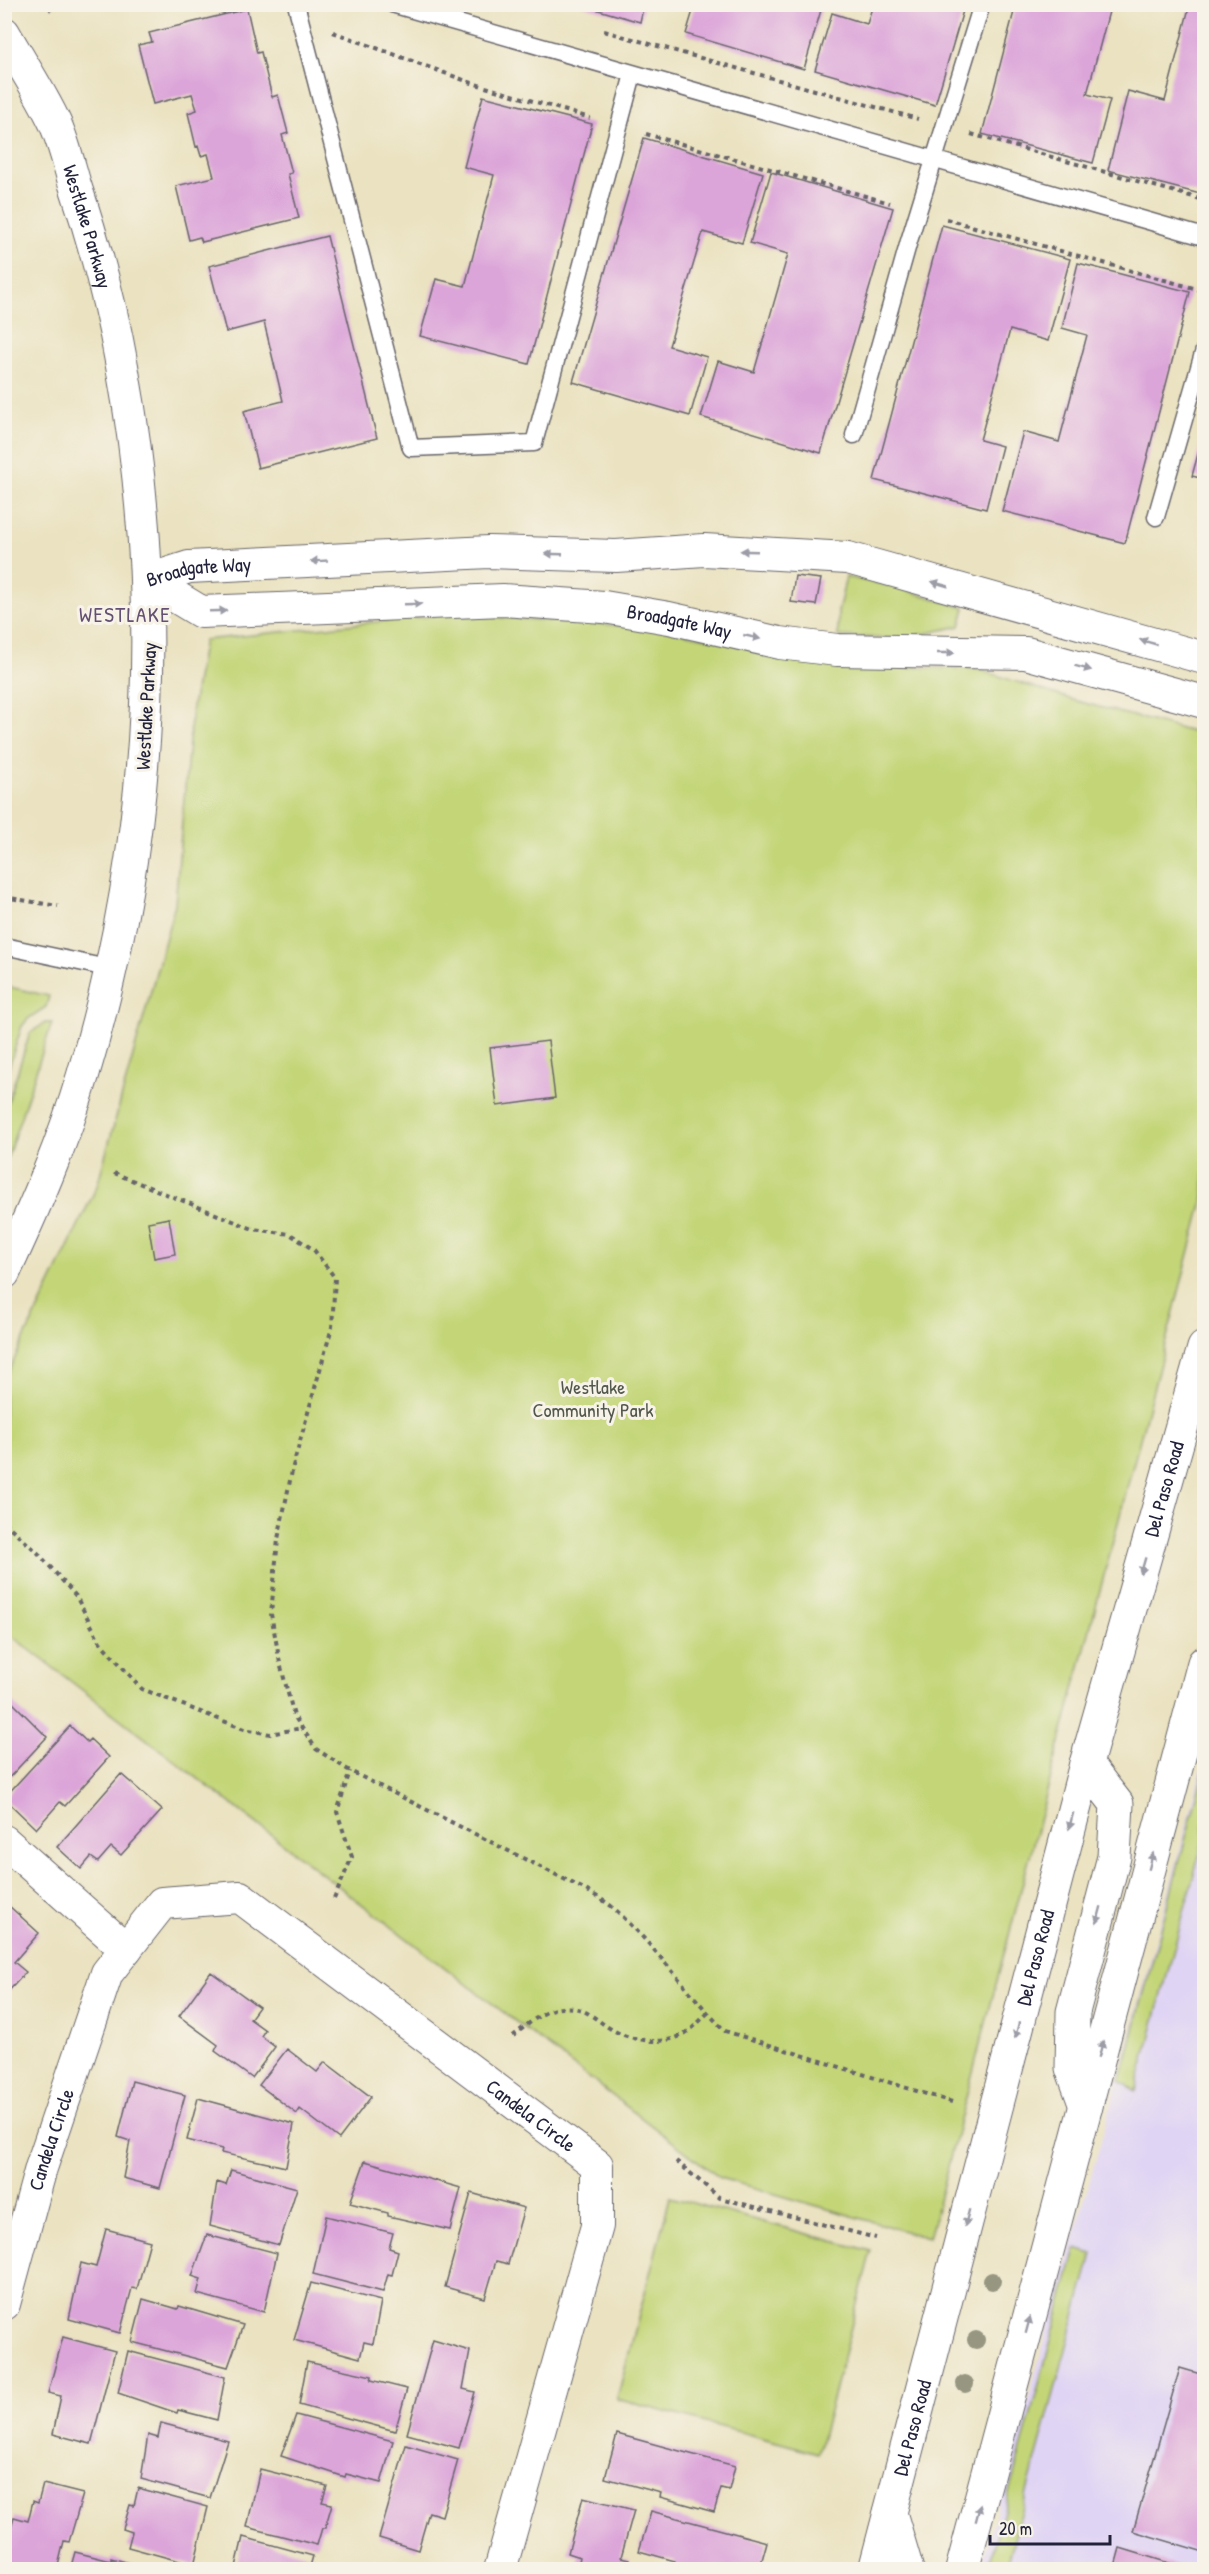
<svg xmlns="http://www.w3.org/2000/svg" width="1209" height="2574" viewBox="0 0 1209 2574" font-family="'Patrick Hand',sans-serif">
<rect width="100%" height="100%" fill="#f7f3e8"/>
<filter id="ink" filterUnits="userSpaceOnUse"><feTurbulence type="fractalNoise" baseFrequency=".0167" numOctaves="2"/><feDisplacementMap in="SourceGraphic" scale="12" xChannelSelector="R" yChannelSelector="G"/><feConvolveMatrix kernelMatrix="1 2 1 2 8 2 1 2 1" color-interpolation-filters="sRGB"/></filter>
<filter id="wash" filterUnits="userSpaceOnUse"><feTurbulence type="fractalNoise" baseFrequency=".008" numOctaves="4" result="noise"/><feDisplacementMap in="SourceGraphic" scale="24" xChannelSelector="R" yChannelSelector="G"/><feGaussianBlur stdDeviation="1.35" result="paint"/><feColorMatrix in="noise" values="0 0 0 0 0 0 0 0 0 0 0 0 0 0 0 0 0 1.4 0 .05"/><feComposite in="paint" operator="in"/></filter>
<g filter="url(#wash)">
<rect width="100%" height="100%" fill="#eae2c0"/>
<path fill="#e0d4f4" d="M1204 1760V2569L980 2570 1123 2063Z"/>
<path fill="#c3d577" stroke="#727c59" stroke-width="1.5" d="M846 577 896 587 965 608 960 626 900 639 838 636V612Z
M450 614 659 628 838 665 977 669 1073 700 1204 735V1197L929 2238 720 2178 5 1631 4 1381 97 1186 175 904 192 707 204 640Z
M5 986 49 996 46 1007 29 1018 22 1026 5 1078Z
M45 1023H52L5 1165V1111L30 1033Z
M1204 1770V1837L1136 2091 1120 2081Z
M670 2197 871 2251 818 2453 617 2399Z
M1076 2249 1092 2254 1006 2569H988Z"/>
<g id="blocks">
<path fill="#dca5d9" d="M578 4H644L640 22Z
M695 4H803L821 10 804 69 686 34Z
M873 4H965L935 105 815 70 832 13 867 24Z
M1016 4H1111L1087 94 1110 100 1093 163 982 134Z
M1190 4H1204V195L1108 170 1128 91 1165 101Z
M247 9 257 53 261 52 272 97 278 95 288 133 282 135 292 173 288 174 299 218 202 242 200 237 189 240 176 186 214 177 208 154 201 156 198 146 196 147 188 113 197 110 192 94 153 104 138 45 152 42 149 33Z
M483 96 592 124 529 364 420 336 436 279 465 286 494 175 464 167Z
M644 138 763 173 742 243 703 232 669 346 707 357 690 416 573 382Z
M771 172 893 208 821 453 701 417 718 361 754 372 788 254 750 243Z
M942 225 1070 259 1048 341 1010 330 980 440 1002 446 986 509 874 480Z
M327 236 377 438 258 468 244 411 283 401 264 322 226 332 209 266Z
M1078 263 1190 292 1125 543 1002 511 1023 432 1059 442 1087 335 1062 328Z
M1204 432V479L1192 476Z
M795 576 821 579 816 605 791 602Z
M548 1041 555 1098 497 1106 490 1048Z
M169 1218 175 1254 154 1258 148 1222Z
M6 1696 47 1737 4 1783V1697Z
M70 1726 87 1742 90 1739 109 1757 65 1806 60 1802 36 1829 4 1798Z
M121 1774 162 1810 121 1855 111 1847 98 1862 91 1857 81 1869 57 1847Z
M8 1905 39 1933 14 1962 26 1972 4 1996V1909Z
M211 1972 259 2007 250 2019 265 2030 261 2036 275 2047 252 2078 215 2051 218 2045 179 2016Z
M4 2031 10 2033 5 2052H4Z
M287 2049 317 2072 325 2062 371 2097 339 2139 300 2109 297 2114 259 2085Z
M132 2081 185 2095 160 2188 123 2178 130 2141 118 2137Z
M198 2098 294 2124 286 2167 221 2153 222 2149 187 2140Z
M365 2161 461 2188 450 2230 388 2216V2213L350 2203Z
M231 2170 297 2188 279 2245 210 2226 217 2182 226 2185Z
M471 2193 524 2208 508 2264 496 2261 485 2298 445 2287Z
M326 2216 393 2233 389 2248 398 2251 392 2275 388 2274 383 2292 313 2274Z
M106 2229 150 2241 137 2289 132 2288 120 2333 69 2319 81 2263 96 2267Z
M207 2235 277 2253 264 2312 197 2294 201 2279 192 2276Z
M311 2283 381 2301 373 2344 364 2342 360 2358 294 2340Z
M143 2299 178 2309 179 2306 243 2325 228 2367 132 2342Z
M63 2337 115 2351 91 2444 53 2434 61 2396 48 2393Z
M433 2340 470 2351 463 2389 475 2392 459 2448 407 2434Z
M128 2351 225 2377 217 2420 178 2410 177 2413 118 2393Z
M307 2362 372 2376 371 2380 407 2389 395 2431 299 2405Z
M1180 2368 1204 2375V2552L1133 2531Z
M296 2415 393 2441 381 2483 346 2474 345 2477 281 2456Z
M161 2423 228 2441 210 2498 141 2479 148 2435 158 2438Z
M617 2434 735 2466 729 2490 721 2488 714 2512 660 2497 661 2493 605 2478Z
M406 2445 458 2460 442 2516 429 2512 418 2550 379 2538Z
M260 2469 327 2486 322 2502 332 2504 325 2528H322L317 2545 247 2527Z
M43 2484 83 2494 69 2542 64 2541 57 2570H4L11 2538 8 2537 14 2517 28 2521 33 2501 38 2503Z
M138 2488 208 2507 194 2565 128 2547 132 2532 123 2529 130 2505 134 2506Z
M583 2497 634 2510 621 2557 629 2559 626 2570H577L580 2557 568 2553Z
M651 2511 767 2542 760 2567 751 2565 750 2570H693L674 2565 675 2561 639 2551Z
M243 2537 313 2556 309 2570H232L236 2567Z
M1120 2548 1189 2569V2570H1114Z
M75 2552 111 2561V2558L137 2565 136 2570H70Z"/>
</g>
</g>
<g filter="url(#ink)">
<use href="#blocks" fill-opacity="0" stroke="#68656a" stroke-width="1.5"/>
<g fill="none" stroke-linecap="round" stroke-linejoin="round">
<defs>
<path id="service" d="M296 4 411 448 534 443 633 74
M392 4 1204 237
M854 435 909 241 982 4
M1156 517 1204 350
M4 946 112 969"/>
<g id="minor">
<path id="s1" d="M4 33C21 63 41 93 55 123 64 143 69 165 75 185 95 245 111 304 122 366 166 606 153 841 83 1075 63 1143 34 1209 4 1273"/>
<path id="s2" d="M148 580 201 612 503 600 604 607 669 618 780 643 837 650 1026 653 1204 702"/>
<path id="s3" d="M148 580 189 567 489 552 616 556 704 550 848 558 1204 658"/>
<path d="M4 1841 126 1949"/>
<path id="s4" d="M4 2304 41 2168 107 1973 162 1903 240 1897 597 2165V2226L500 2570"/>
</g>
<g id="tertiary">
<path d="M1086 1764 1117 1804 1114 1857 1073 2012 1072 2068 1086 2106"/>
<path d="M890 2513 907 2570"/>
<path id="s5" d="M875 2570 1086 1764 1204 1348"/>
<path d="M962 2570 1204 1663"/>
</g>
</defs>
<use href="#service" stroke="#68656a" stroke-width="19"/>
<use href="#minor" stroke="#68656a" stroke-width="34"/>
<use href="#tertiary" stroke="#68656a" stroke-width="35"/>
<path stroke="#68656a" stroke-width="4" stroke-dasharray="4.5 4.5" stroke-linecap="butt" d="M49 10 60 4
M604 31 918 119
M333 32 472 83 590 118
M646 134 890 203
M971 134 1204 200
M946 219 1204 291
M4 897 58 906
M114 1173 253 1229 290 1234 314 1250 335 1278 332 1327 293 1466 278 1539 271 1614 280 1663 294 1716 316 1749 350 1771 584 1889C596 1896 609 1903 619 1913 658 1950 688 1993 725 2031L952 2102
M4 1522 38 1553 76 1596 100 1642 142 1689 244 1729 270 1734 302 1728
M334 1899 352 1857 337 1812 350 1771
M513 2036C526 2026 544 2009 561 2008 584 2005 593 2018 611 2029 631 2041 667 2047 687 2032 695 2027 701 2019 708 2013
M676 2161 720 2198 876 2238"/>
<use href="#service" stroke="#fff" stroke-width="16"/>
<use href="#minor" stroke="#fff" stroke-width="32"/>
<use href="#tertiary" stroke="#fff" stroke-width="33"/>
</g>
<g fill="#969681">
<circle cx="992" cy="2281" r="9"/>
<circle cx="976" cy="2340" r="9"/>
<circle cx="965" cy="2384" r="9"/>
</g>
<defs><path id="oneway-solid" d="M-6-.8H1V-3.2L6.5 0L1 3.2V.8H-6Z" transform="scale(1.5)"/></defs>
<g fill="#9c9ca7">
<use href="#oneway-solid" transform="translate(749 551) rotate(-178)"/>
<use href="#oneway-solid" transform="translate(554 554) rotate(-178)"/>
<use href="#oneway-solid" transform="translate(319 561) rotate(177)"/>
<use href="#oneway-solid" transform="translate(940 584) rotate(-164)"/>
<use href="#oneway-solid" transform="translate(413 604) rotate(-2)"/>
<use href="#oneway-solid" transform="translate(218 611) rotate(-2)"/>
<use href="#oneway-solid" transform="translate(752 637) rotate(13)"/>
<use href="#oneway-solid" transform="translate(1148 642) rotate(-164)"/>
<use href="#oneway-solid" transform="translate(946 653)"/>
<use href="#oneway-solid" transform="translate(1083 668) rotate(15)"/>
<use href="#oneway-solid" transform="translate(1143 1566) rotate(106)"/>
<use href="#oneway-solid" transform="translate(1071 1821) rotate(105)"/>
<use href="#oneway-solid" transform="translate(1151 1861) rotate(-75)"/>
<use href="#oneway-solid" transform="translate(1099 1915) rotate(105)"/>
<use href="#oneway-solid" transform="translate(1017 2030) rotate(105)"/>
<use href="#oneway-solid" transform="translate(1101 2049) rotate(-75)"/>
<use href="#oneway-solid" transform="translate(967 2218) rotate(105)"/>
<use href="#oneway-solid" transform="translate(1028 2325) rotate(-75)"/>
<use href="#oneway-solid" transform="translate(978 2513) rotate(-75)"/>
</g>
</g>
<g text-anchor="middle" stroke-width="6" stroke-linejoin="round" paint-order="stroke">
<g font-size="20" fill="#22223b" stroke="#f7f3e8">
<text dy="7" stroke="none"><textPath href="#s1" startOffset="212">Westlake Parkway</textPath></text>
<text dy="7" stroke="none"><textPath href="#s3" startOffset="52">Broadgate Way</textPath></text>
<text dy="7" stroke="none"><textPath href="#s2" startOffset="542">Broadgate Way</textPath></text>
<text transform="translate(146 706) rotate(-87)" y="7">Westlake Parkway</text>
<text dy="7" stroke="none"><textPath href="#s5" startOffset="1119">Del Paso Road</textPath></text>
<text dy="7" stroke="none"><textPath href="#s5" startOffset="633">Del Paso Road</textPath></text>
<text dy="7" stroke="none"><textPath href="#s4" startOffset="878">Candela Circle</textPath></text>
<text dy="7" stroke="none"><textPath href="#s4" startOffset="171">Candela Circle</textPath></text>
<text dy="7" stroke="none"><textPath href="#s5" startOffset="147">Del Paso Road</textPath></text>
</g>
<g font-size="20" fill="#52584d" stroke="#f7f3e8">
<text x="593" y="1394">Westlake<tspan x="593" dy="23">Community Park</tspan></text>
</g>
<g font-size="21" letter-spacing="1.5" fill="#635072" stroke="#f7f3e8">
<text x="125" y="622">WESTLAKE</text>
</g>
</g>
<rect width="1209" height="2574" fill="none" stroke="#f7f3e8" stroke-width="24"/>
<path d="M990 2535v9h120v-9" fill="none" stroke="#22223b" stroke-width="3"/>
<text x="999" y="2535" font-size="18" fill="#22223b" stroke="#f7f3e8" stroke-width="4.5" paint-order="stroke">20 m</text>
</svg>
